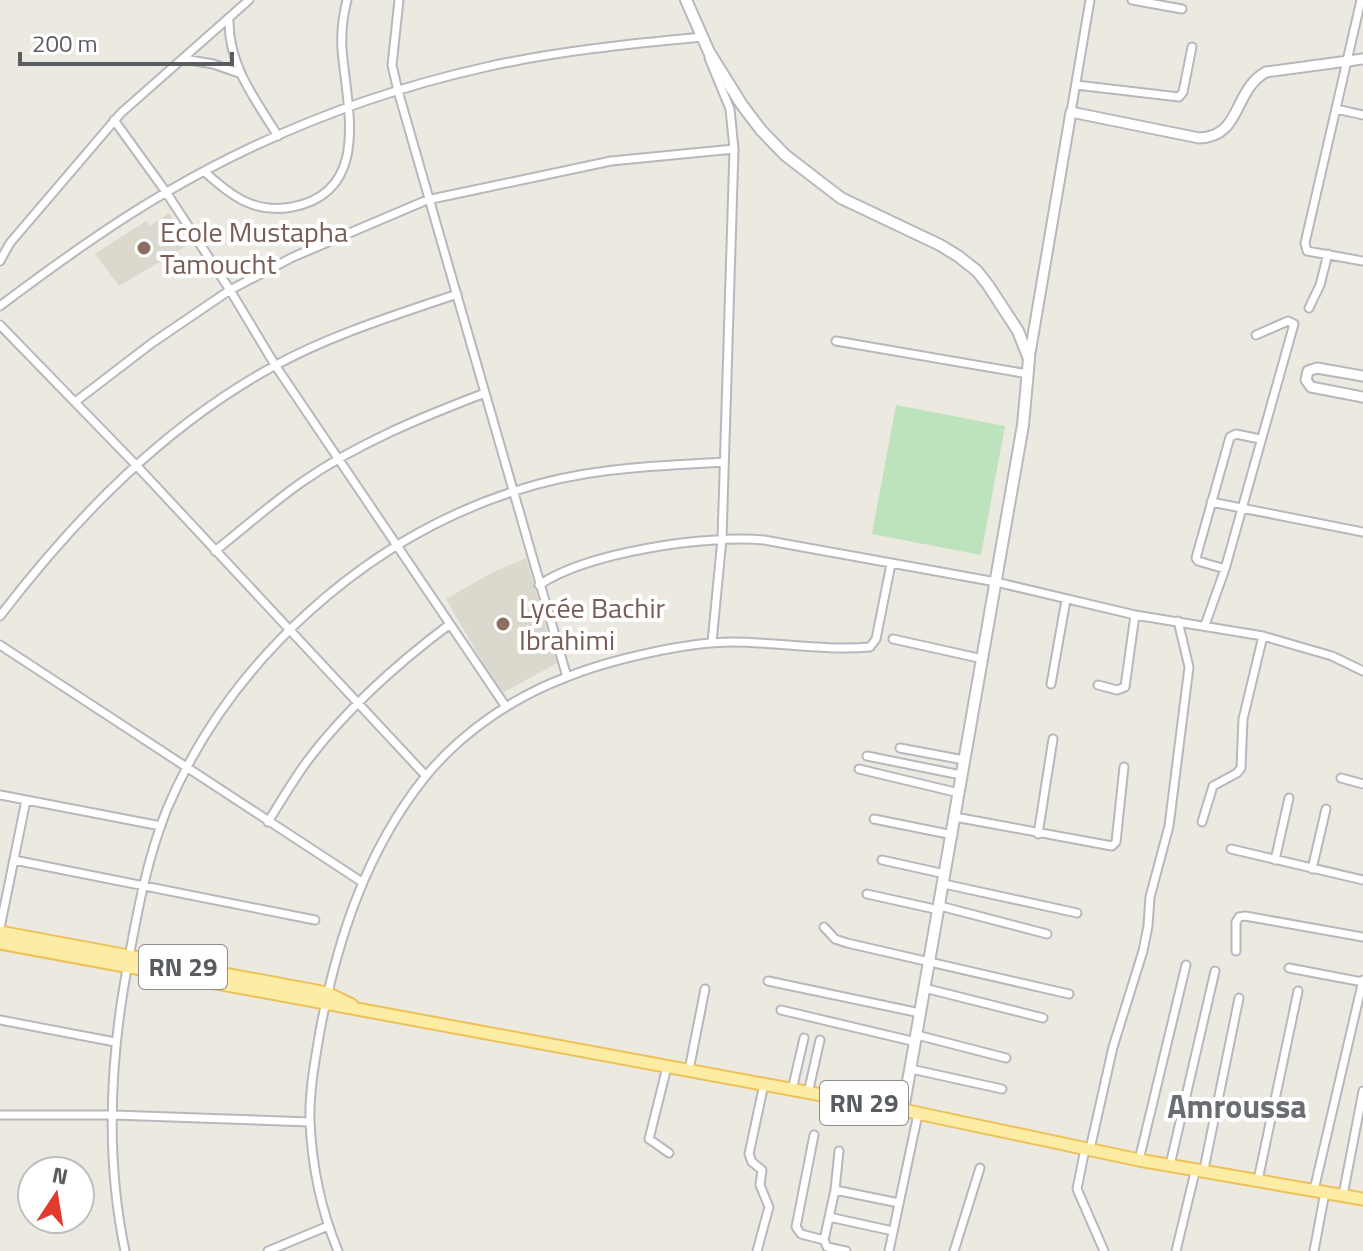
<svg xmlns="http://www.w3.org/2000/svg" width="1363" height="1251" viewBox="0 0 1363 1251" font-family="'Titillium Web',sans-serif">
<rect width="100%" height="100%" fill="#ece9e0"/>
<path fill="#dbd8ce" d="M169 213 188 245 119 286 95 254 146 221 150 226Z
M526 558 557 663 501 694 446 599 491 573Z"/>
<path fill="#bde3bc" d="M896 405 1005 426 981 555 872 534Z"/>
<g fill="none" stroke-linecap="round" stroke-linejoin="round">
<defs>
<path id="minor" d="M399 0 392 65 398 91 567 677
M1132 0 1182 9
M1361 0 1305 243 1307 251 1363 261
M229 19C228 65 255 99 278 136
M709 58 730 109 734 149 722 539 712 642
M184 59 213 64 239 73
M1076 85 1179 97 1183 92 1192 47
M1336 109 1363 115
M1071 112 1090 0
M114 120 166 192 230 290 275 365 506 707
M205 172C231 196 255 214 292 207 373 192 346 104 342 49 341 33 343 16 347 0
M0 261 10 243 121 113 249 0
M0 306C53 266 108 226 165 193 264 135 374 92 486 67 557 51 629 44 702 37
M1309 308 1320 285 1328 254
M0 325 136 465 426 776
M836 341 1028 374
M75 402 152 343 230 290 293 257 427 200 611 161 734 149
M1211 502 1363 532
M215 551C244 528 272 503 302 482 358 443 422 417 485 393
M1225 569 1198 561 1196 558 1230 437 1236 434 1260 439
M539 585C588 552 705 535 764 540L996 582 1135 615 1263 636 1332 656 1363 671
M0 616C76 517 165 425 276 365 333 334 396 315 457 294
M1205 625 1225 569 1294 324 1288 321 1256 335
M893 639 983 659
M0 645 362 882
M1051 684 1066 600
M1098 685 1117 690 1125 687 1135 615
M900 748 964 760
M867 756 961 775
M859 769 959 793
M1341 778 1363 784
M0 795 161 826
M955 817 1112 846 1116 842 1124 767
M874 819 953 835
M268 822C281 801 294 779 308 760 348 707 398 663 450 624
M1202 822 1213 786 1237 773 1241 768 1243 719 1263 636
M1038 834 1053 739
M1231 849 1363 880
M14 860 315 920
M882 860 945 874
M1275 860 1289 798
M1312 869 1326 809
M944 884 1077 913
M867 894 939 910
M940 906 1047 934
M824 927 835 939 847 943 1069 994
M0 928 26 800
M1236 951V922L1239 917 1245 916 1363 937
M1289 968 1363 982
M768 981 920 1013
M924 988 1043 1018
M781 1010 916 1042
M0 1020 115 1042
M917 1035 1006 1058
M667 1067 649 1139 669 1153
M911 1069 1002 1089
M689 1070 705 989
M792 1090 804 1038
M808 1093 820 1040
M0 1115H114L310 1122
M814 1135 796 1227 801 1234 824 1240
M1085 1149 1077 1189 1104 1251
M1090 1149 1113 1047 1143 951 1148 926 1150 897 1169 826 1189 667 1178 621
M839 1151 835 1190 824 1240 827 1247 846 1251
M1139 1160 1186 965
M1170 1165 1215 971
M1204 1169 1239 998
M1258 1180 1298 991
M835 1190 899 1203
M1314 1190 1363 980
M1343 1195 1363 1091
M829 1217 893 1231
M125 1251C106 1161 110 1064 126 974 136 919 146 861 167 809 229 662 363 540 515 491 583 468 652 466 724 462
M268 1251 328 1226
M338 1251C321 1210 312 1166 310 1122 309 1092 315 1060 320 1031 337 940 366 851 425 777 461 733 513 697 567 677 609 660 686 642 732 642 777 642 825 651 870 647L876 639 891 564
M757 1251 769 1207 760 1185 762 1170 752 1162 749 1154 764 1084
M889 1251 918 1114
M954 1251 980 1168
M1176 1251 1196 1168
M1314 1251 1325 1192"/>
<path id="tertiary" d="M1029 359 1071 112 1199 138C1242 137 1233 90 1266 72L1363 59
M1363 376 1317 368 1308 371 1306 380 1311 387 1363 397"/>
<path id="secondary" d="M686 0 709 52 742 105 761 130 785 155 841 198 940 245 958 256 977 271 988 285 1018 331 1029 359 1023 425 903 1110"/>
<path id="primary" d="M0 932 327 993 352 1005
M0 943 903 1110 1139 1160 1363 1199"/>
</defs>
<use href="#minor" stroke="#b6b8bd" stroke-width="11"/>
<use href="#tertiary" stroke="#b6b8bd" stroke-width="13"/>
<use href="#secondary" stroke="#b6b9bf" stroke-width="14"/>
<use href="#primary" stroke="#edc158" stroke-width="15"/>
<use href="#minor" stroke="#fff" stroke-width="7"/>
<use href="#tertiary" stroke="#fff" stroke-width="9"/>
<use href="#secondary" stroke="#fff" stroke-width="10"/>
<use href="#primary" stroke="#fdeda4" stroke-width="11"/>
</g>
<g fill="#8d6e63" stroke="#fff" stroke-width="3">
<circle cx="144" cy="248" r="8"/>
<circle cx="503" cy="624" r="8"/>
</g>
<g text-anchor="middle" stroke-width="8" stroke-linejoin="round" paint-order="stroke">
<g fill="#fff" stroke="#8b8d90" stroke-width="2">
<rect x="139" y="945" width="88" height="44" rx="6"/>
<rect x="820" y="1081" width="88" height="44" rx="6"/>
</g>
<g font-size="26" font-weight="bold" fill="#595c61">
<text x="183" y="976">RN 29</text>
<text x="864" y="1112">RN 29</text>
</g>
<g font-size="28" fill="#785e54" stroke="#fff" text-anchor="start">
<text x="160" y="242">Ecole Mustapha<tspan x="160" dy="32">Tamoucht</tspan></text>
<text x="519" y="618">Lycée Bachir<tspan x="519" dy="32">Ibrahimi</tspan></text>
</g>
<g font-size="32" font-weight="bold" fill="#6a6e73" stroke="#fff">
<text x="1237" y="1118">Amroussa</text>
</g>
</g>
<g transform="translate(56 1195) rotate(12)"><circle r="38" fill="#ffffff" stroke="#bdbec0" stroke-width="2"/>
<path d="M0-6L14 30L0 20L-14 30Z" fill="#e4392e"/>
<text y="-12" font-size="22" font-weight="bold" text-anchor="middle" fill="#595c61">N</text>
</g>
<path d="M20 52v12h212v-12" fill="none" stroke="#595c61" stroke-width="4"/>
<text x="32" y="52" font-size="24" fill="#595c61" stroke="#ffffff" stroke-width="6" paint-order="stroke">200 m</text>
</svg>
